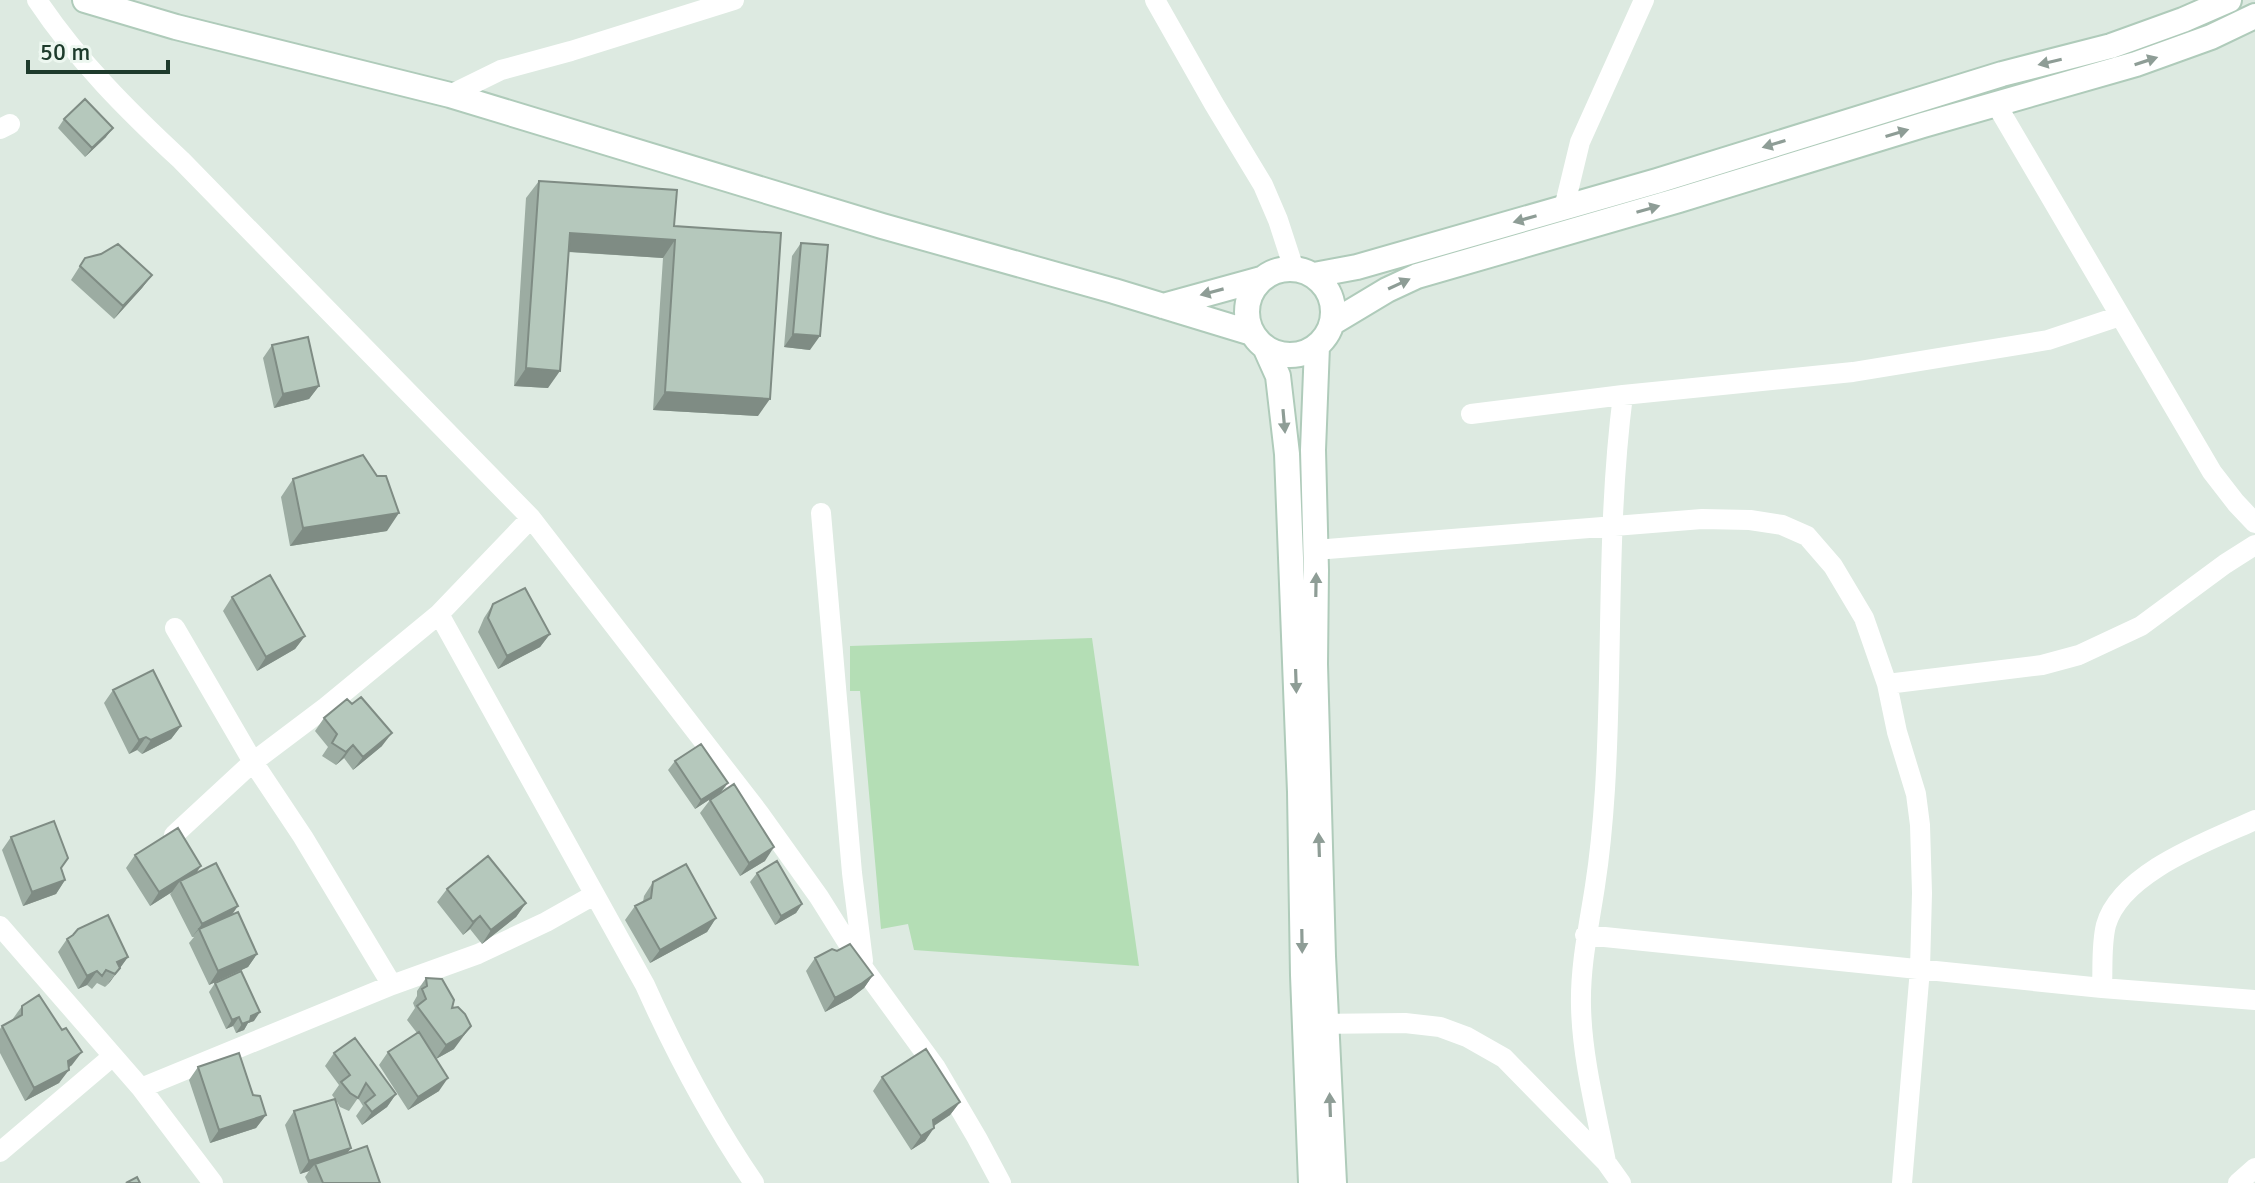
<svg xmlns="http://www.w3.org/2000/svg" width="2255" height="1183" viewBox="0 0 2255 1183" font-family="Signika,sans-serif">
<rect width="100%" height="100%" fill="#ddeae1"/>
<path fill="#b4deb5" d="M1092 638 1139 966 914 950 908 924 881 929 860 691H850V646Z"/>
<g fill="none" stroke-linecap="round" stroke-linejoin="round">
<defs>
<path id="secondary" d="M85 0 176 27 450 95 882 226 1114 291 1252 333
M1247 312a43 43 0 1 1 86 0a43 43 0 1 1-86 0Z
M1314 275 1357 267 1657 181 2002 74 2111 46 2183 20 2229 0
M1163 306 1261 279
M1332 323 1387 290 1417 276 1679 200 1923 125 2136 64 2211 37 2255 16
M1317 346 1313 450 1316 570 1315 664 1323 956 1334 1183
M1265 347 1278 376 1287 454 1300 792 1303 975 1311 1183"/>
</defs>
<use href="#secondary" stroke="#afcbba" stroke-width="28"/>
<path stroke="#fff" stroke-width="20" d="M37 0C77 60 128 111 181 160L531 518 759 813 819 897 864 969 936 1068 977 1138 1001 1183
M1155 0 1214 104 1263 185 1278 220 1294 269
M450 95 501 70 571 51 734 0
M1996 104 2212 472 2236 503 2255 523
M0 129 10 124
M1564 208 1580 142 1644 0
M1471 414 1623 395 1853 372 2048 340 2120 316
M821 513 852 873 863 961
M1315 550 1702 519 1750 520 1782 525 1807 536 1833 566 1864 618 1887 684 1897 732 1916 794 1920 825 1922 893 1920 969 1902 1183
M439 614 645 985C676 1054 711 1120 754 1183
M175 628 253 762 303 837 392 985
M1887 684 2042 665 2079 655 2141 626 2225 564 2255 545
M174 835 253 762 326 707 439 614 531 518
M0 926 141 1088 213 1183
M1585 935 2102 988 2255 1000
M2102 988C2103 968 2101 945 2106 925 2121 872 2209 841 2255 820
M1313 1024 1405 1023 1440 1027 1467 1037 1504 1058 1606 1162 1621 1183
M141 1088 392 985 478 954 546 922 594 895
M0 1152 113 1056
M1606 1162C1596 1111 1582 1058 1581 1006 1580 965 1589 926 1595 886 1600 854 1603 821 1605 789 1613 658 1606 526 1623 395
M2238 1183 2255 1168"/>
<use href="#secondary" stroke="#fff" stroke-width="24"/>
</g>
<path fill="#9caca2" d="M64 119 106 137 85 157 58 128Z
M539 181 674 226 758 416 653 410 663 258 568 252 548 388 514 386 526 198Z
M801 243 810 350 784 347 792 256Z
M101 254 152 275 142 288 114 319 71 280 85 258Z
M272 345 319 386 309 399 274 408 263 358Z
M293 479 387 531 290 546 281 497Z
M232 597 305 636 295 649 257 671 223 611Z
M493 604 550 634 540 647 498 669 478 632 484 618Z
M113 690 181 726 171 739 142 754 137 750 129 754 104 703Z
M324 718 382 746 353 770 344 758 336 765 322 756 328 747 315 731Z
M675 761 721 792 695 809 668 770Z
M710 800 765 861 740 876 700 813Z
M11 837 61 868 65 880 56 894 23 906 2 850Z
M135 855 197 872 232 914 257 954 248 967 209 985 189 943 194 937H192L170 894 172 892 150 906 126 868Z
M757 873 802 904 796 913 775 925 750 882Z
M653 882 716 918 707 932 650 963 625 920 635 906 643 902 644 896Z
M447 889 526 903 516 917 482 944 470 929 463 935 437 902Z
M67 939 128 957 105 987 97 983 92 989 87 985 78 989 58 952Z
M815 958 873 975 864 988 851 998 825 1012 806 971Z
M426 978 452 1008 454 1049 436 1059 431 1051 439 1091 408 1110 379 1065 388 1052 417 1033 407 1020 415 1008 413 1003 417 996V991Z
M215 983 254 1021 248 1023 244 1030 236 1033 233 1026 226 1029 209 992Z
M22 1006 72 1065 68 1068 59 1083 25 1101 0 1053V1029L2 1026 12 1020Z
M334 1053 396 1094 387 1107 362 1125 356 1116 363 1106 358 1098 349 1111 340 1107 336 1100 351 1148 348 1152 380 1183H308L305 1177 309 1171 300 1174 285 1125 294 1111 335 1099 332 1095 339 1085 325 1066Z
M198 1067 253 1095 266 1115 256 1128 210 1143 189 1080Z
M882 1077 960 1102 950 1115 934 1126 925 1141 911 1150 873 1091Z"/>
<path fill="#7f8c84" d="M113 128 106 137 85 157 92 148Z
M570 233 675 240 663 258 557 251Z
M152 275 142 288 114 319 123 306Z
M793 334 820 336 810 350 784 347Z
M526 368 560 371 548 388 514 386Z
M319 386 309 399 274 408 283 394Z
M665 392 770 399 758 416 653 410Z
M399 513 387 531 290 546 303 528Z
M550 634 540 647 498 669 507 656Z
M305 636 295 649 257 671 266 657Z
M181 726 171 739 142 754 151 740Z
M392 733 382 746 353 770 363 757Z
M146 737 137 750 129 754 139 740Z
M353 745 344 758 336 765 346 752Z
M728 783 721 792 695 809 701 800Z
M774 847 765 861 740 876 749 863Z
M201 866 192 879 180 881 172 892 150 906 159 892Z
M65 880 56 894 23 906 32 892Z
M526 903 516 917 482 944 491 930Z
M802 904 796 913 775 925 781 916Z
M238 906 229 919 199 929 192 937 202 924Z
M480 916 470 929 463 935 473 922Z
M716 918 707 932 650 963 660 950Z
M257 954 248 967 209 985 218 971Z
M128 957 110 982 105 987 115 974 117 962Z
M97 971 87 985 78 989 87 976Z
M873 975 864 988 851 998 825 1012 835 998Z
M260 1012 254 1021 248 1023 244 1030 236 1033 242 1024 251 1016Z
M239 1017 233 1026 226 1029 232 1020Z
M471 1026 454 1049 436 1059 446 1045Z
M82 1052 72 1065 59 1074 68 1061Z
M69 1070 59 1083 25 1101 34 1088Z
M448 1078 439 1091 408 1110 418 1097Z
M396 1094 387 1107 362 1125 372 1112Z
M960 1102 950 1115 923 1133 933 1120Z
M266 1115 256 1128 210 1143 219 1130Z
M934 1128 925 1141 911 1150 921 1136Z
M351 1148 341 1161 315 1164 309 1171 300 1174 309 1161Z"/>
<path fill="#b5c8bc" stroke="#7f8c84" stroke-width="2" d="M85 99 113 128 92 148 64 119Z
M539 181 677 190 674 226 781 233 770 399 665 392 675 240 570 233 560 371 526 368Z
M801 243 828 245 820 336 793 334Z
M118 244 152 275 123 306 80 266 85 258 101 254Z
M308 337 319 386 283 394 272 345Z
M363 455 377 476H386L399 513 303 528 293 479Z
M270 575 305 636 266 657 232 597Z
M525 588 550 634 507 656 488 618 493 604Z
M153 670 181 726 151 740 146 737 139 740 113 690Z
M361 697 392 733 363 757 353 745 346 752 332 743 337 734 324 718 347 699 352 704Z
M701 744 728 783 701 800 675 761Z
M734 784 774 847 749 863 710 800Z
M54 821 68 858 61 868 65 880 32 892 11 837Z
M178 828 201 866 159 892 135 855Z
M488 856 526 903 491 930 480 916 473 922 447 889Z
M777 861 802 904 781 916 757 873Z
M216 863 238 906 202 924 180 881Z
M686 864 716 918 660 950 635 906 651 898 653 882Z
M238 912 257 954 218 971 199 929Z
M108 915 128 957 117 962 120 968 115 974 106 970 102 976 97 971 87 976 67 939 73 935 78 929Z
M850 944 873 975 861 984 835 998 815 958 832 949 837 951Z
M241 971 260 1012 251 1016 250 1021 242 1024 239 1017 232 1020 215 983Z
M426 978 442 979 454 1000 452 1008 458 1007 465 1014 471 1026 463 1035 446 1045 417 1006 426 999 422 989 427 986Z
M39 995 62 1030 66 1028 82 1052 68 1061 69 1070 34 1088 2 1026 22 1015V1006Z
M419 1032 448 1078 418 1097 388 1052Z
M355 1038 396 1094 372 1112 365 1103 375 1095 366 1083 358 1098 350 1093 341 1082 350 1075 334 1053Z
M926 1049 960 1102 933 1120 934 1128 921 1136 882 1077Z
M239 1053 253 1095 260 1096 266 1115 219 1130 198 1067Z
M335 1099 351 1148 309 1161 294 1111Z
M367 1146 380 1183H323L315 1164Z
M137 1177 140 1183H126Z"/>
<defs><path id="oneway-solid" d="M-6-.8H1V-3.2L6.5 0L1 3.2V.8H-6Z" transform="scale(2)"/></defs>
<g fill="#8e9d96">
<use href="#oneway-solid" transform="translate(2146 61) rotate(-18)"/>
<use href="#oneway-solid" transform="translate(2050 62) rotate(167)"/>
<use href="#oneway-solid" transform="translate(1897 133) rotate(-17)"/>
<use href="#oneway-solid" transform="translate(1774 144) rotate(163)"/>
<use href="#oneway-solid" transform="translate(1648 209) rotate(-16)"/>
<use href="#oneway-solid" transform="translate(1525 219) rotate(164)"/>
<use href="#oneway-solid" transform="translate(1399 284) rotate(-25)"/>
<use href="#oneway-solid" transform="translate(1212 292) rotate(165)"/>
<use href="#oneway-solid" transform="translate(1284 421) rotate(85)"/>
<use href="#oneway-solid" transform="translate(1316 585) rotate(-89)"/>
<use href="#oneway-solid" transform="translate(1296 681) rotate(88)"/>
<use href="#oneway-solid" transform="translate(1319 845) rotate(-92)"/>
<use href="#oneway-solid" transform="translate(1302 941) rotate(89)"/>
<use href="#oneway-solid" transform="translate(1330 1105) rotate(-92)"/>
</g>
<path d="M28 60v12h140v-12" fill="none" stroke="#1e3b2c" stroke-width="4"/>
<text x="40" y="60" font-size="24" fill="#1e3b2c" stroke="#edf7f0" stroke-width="6" paint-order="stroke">50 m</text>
</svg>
